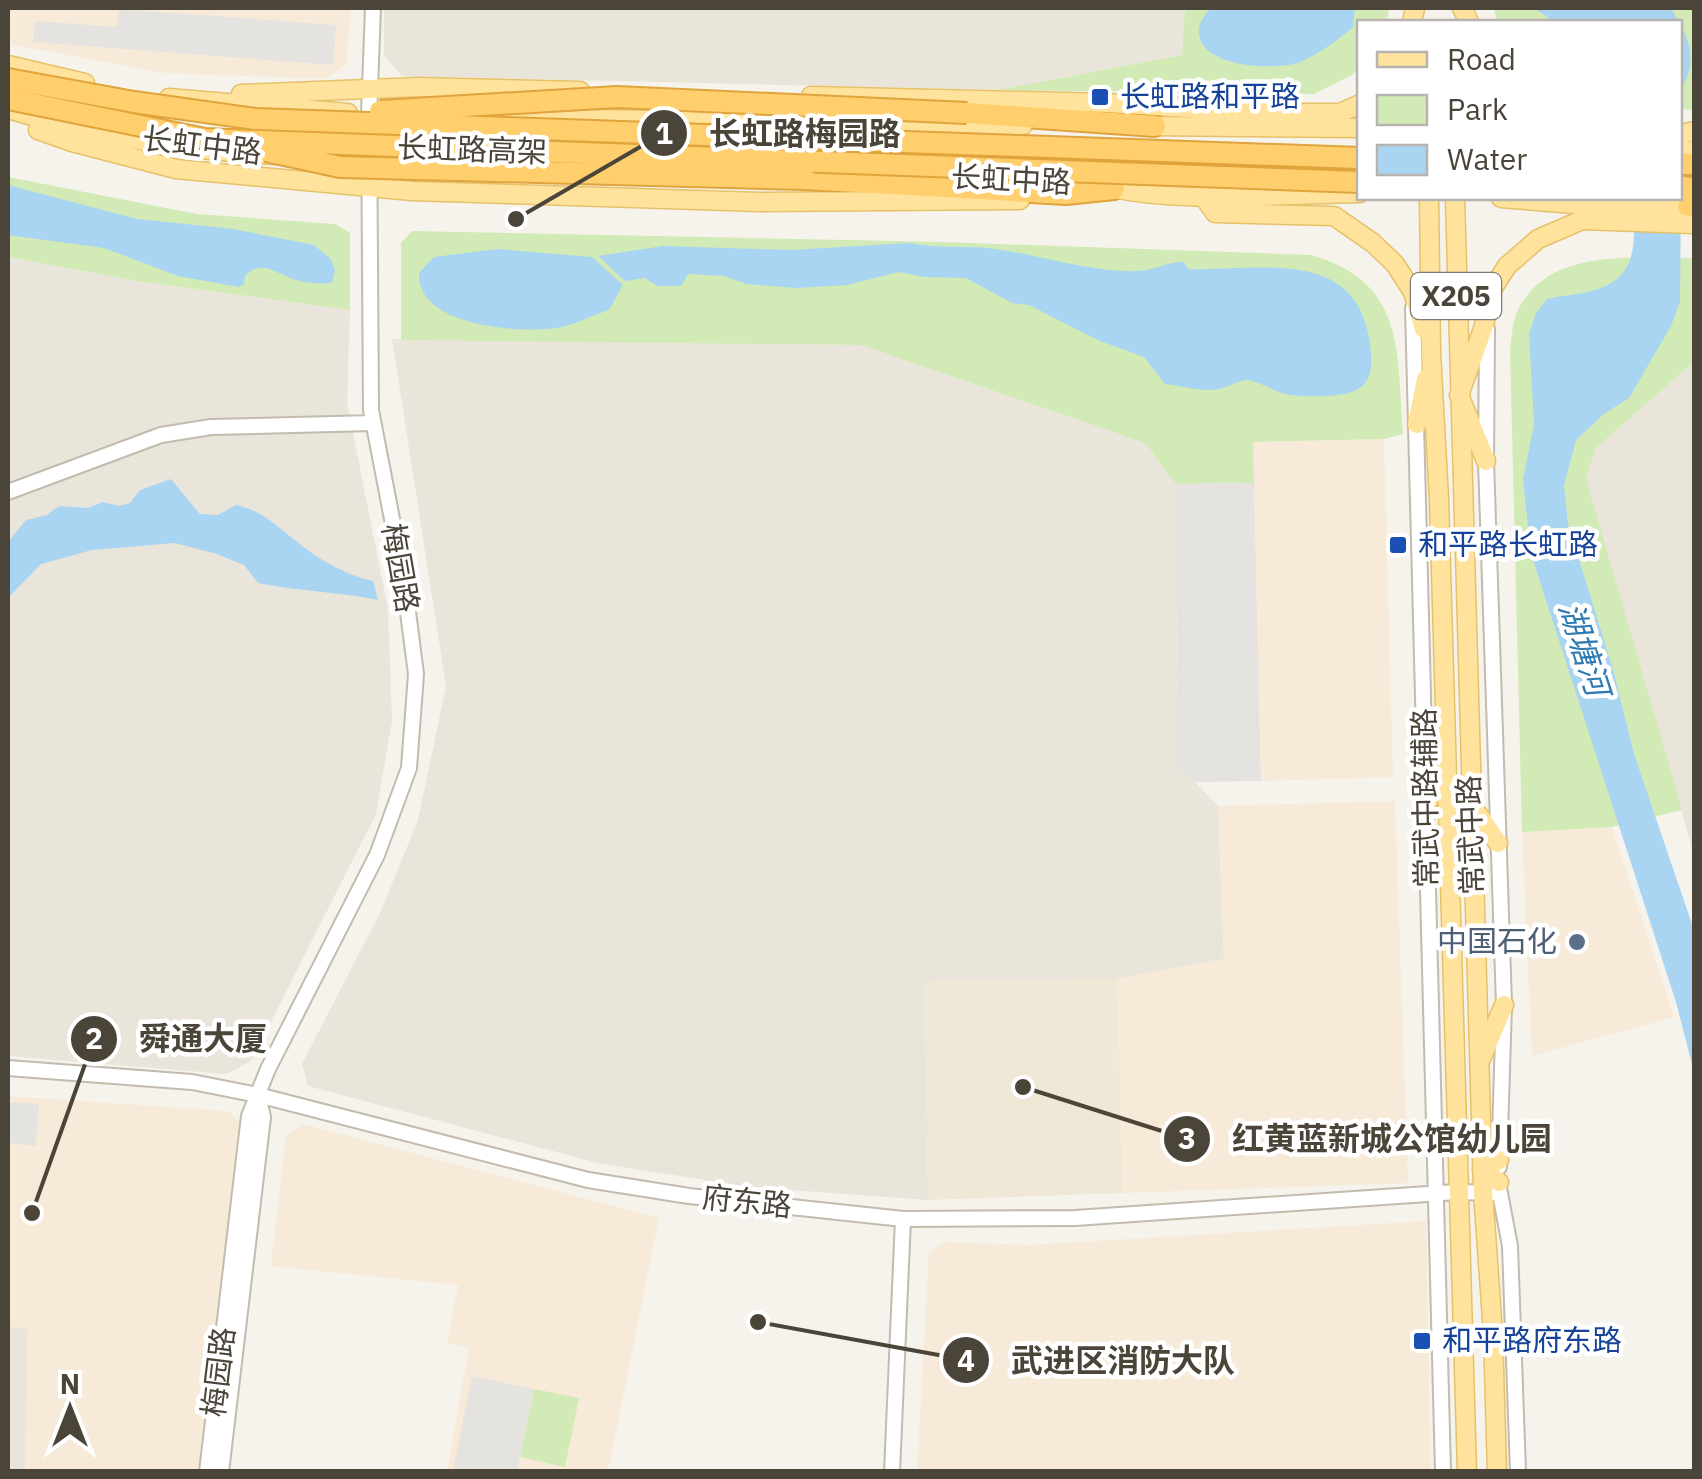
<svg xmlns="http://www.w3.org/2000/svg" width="1702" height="1479" viewBox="0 0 1702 1479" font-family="'IBM Plex Sans','Noto Sans SC',sans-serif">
<rect width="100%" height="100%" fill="#f6f3ec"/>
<path fill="#eae5da" d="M384 8H1185L1182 55 997 90 402 76 384 56Z
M8 257 137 281 350 310 347 403 388 609 392 721 376 814 251 1061 226 1074 8 1056Z
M392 339 861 345 1145 443 1176 484 1177 764 1218 806 1224 959 1117 979 925 982 928 1200 749 1187 598 1163 308 1086 302 1064 381 911 418 820 446 686Z
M1694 362V855L1586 478 1596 448Z
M8 1327H28L25 1471 8 1472Z"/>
<path fill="#f7ead8" d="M8 8H351L346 64 326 79 164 73 8 44Z
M1384 439 1393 777 1261 781 1253 442Z
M1395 801 1408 1183 1123 1193 1117 979 1224 959 1218 806Z
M1612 827 1674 1017 1532 1056 1522 832Z
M8 1096 228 1111 244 1125 198 1471H25L28 1328 8 1327Z
M303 1124 659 1218 608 1471H447L469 1348 447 1343 458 1285 271 1266 286 1135Z
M1426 1221 1431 1471H917L929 1252 945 1242 1029 1245Z"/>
<path fill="#efe8d6" d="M1117 979 1123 1193 928 1200 925 981Z"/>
<path fill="#d2eab5" d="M1185 8H1389L1387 22H1360L1359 67 1352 75 1314 94 997 90 1182 55Z
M1494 8H1694V110L1680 109V22H1497Z
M8 177 197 214 335 224 350 233V310L137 281 8 257Z
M412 231 943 242 1311 255C1406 282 1397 352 1403 434L1384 439 1253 442 1254 483 1176 484 1145 443 861 345 401 340V243Z
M1694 258V362L1596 448 1586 478 1682 810 1612 827 1522 832 1510 349C1512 337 1512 321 1518 310 1549 246 1636 259 1694 258Z
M534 1389 579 1398 565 1467 520 1457Z"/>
<path fill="#e5e3e0" d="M119 9 336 25 333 65 33 42 35 21 117 27Z
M1254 483 1261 781 1192 782 1177 764 1176 484Z
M8 1102 39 1104 36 1146 8 1143Z
M472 1376 534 1389 517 1471H453Z"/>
<path fill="#a9d4f2" d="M1210 8H1355L1353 27C1338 40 1319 54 1300 62 1276 71 1194 68 1199 28 1200 21 1206 14 1210 8Z
M1533 8H1671L1679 22H1550L1549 18Z
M1680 23C1692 45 1695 65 1682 88L1680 302 1671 326 1629 398 1605 413 1576 440 1564 485 1568 524 1614 673 1634 754 1694 930V1072L1676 1002 1531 554 1523 480 1534 424 1529 334 1536 313 1547 299C1563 295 1579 295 1595 290 1642 276 1633 238 1634 198H1680Z
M8 185 137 219 233 229 314 245 331 259 335 271 332 283C318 284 303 283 290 278 273 271 260 260 245 276L244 284 239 287 178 276 104 248 8 235Z
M910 243C938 249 967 245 995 249 1042 255 1090 273 1139 271 1155 270 1169 261 1184 262L1188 269C1262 272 1362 243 1371 352 1372 369 1371 384 1354 391 1338 398 1302 397 1285 394 1273 391 1261 382 1248 380 1239 380 1228 387 1219 389 1203 392 1182 386 1165 384L1144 357 1100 341 1029 305 1012 303 966 278 924 277 899 272 847 285 796 288 746 284 724 276 688 274 681 286H657L645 278 625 281 598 256 663 246 791 250Z
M497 249 592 257 623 285 609 310C593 315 574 325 557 328 518 333 417 327 419 273L434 257Z
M171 479 200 514 218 515 236 505C264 511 280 529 302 546 324 562 346 575 373 581L378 600C338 592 298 591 258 583L244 565 217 554 175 543 92 550 41 564 8 598V542L26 520 47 515 59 506 88 508 103 502 119 506 130 503 140 490Z"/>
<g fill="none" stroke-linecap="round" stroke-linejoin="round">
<defs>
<path id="minor" d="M1413 308 1443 1472
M1487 329 1486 461 1504 1005 1499 1167
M8 492 161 435 211 427 373 423
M8 1068 192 1082 258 1095 588 1180 689 1196 903 1219 1075 1218 1457 1192 1500 1193
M1499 1188 1510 1246 1518 1472
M207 1472 249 1116 268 1069 377 855 409 768 416 674 404 581 371 410 369 115 373 8
M221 1472 263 1117 258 1096
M892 1472 903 1219"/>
<path id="major" d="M1462 8 1469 22
M1412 22 1415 8
M8 65 85 83
M241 94 419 87 580 91
M811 96 1106 103 1274 113H1335
M169 98 348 113
M8 109C95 136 186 151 277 155
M504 118 1023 125
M1326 119 1360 104
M1144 126 1360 128
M38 130 72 142 176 169 412 191 759 202 1020 200
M1680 134 1694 131
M1680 150 1694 151
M933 176 1096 184C1171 205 1281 194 1360 193
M1203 196 1215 213 1334 216 1373 243 1395 264 1413 292 1424 329
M1429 198 1431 352 1439 499 1467 1472
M1455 198 1483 1192 1493 1333 1497 1472
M1501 198 1610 207 1694 205
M1417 424 1426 379
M1486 461 1459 395 1483 329 1493 288 1507 266 1538 239 1582 220 1694 224
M1470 803 1498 843
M1426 806 1444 764
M1481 1059 1504 1005
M1499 1160 1482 1170 1499 1182"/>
<path id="highway" d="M967 113 1155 126
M1680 164H1694
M805 179 1066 194 1114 189
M1680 187 1694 188
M1688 206H1694"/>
</defs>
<use href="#minor" stroke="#c2bbae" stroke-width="18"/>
<use href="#major" stroke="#e6c16a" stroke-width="21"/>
<use href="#highway" stroke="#e0a43c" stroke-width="24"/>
<use href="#minor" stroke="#fff" stroke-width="14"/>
<use href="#major" stroke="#ffe39c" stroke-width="18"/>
<use href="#highway" stroke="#ffcf6e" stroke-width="20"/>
<defs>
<path id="highway-bridge" d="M8 79 134 102 256 119 1360 158
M8 99 205 139 1360 182
M380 111 617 97 967 113
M266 151 340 167 805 179"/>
</defs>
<use href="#highway-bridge" stroke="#e0a43c" stroke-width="24" stroke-linecap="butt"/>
<use href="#highway-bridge" stroke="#ffcf6e" stroke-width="20"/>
</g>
<g fill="#1a4fb4" stroke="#fff" stroke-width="4">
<rect x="1090" y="87" width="20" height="20" rx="5"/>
<rect x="1388" y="535" width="20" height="20" rx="5"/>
<rect x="1412" y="1331" width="20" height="20" rx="5"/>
</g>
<circle fill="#5c6f8a" stroke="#fff" stroke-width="4" cx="1577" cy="942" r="10"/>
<g text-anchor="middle" stroke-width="9" stroke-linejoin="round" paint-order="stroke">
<rect fill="#fff" stroke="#817c74" stroke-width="2.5" x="1411" y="273" width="90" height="46" rx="8"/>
<g font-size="28" font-weight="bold" fill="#4b4439">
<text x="1456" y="306">X205</text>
</g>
<g font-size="30" fill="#164399" stroke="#fff" text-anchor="start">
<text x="1120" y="107">长虹路和平路</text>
<text x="1418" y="555">和平路长虹路</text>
<text x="1442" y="1351">和平路府东路</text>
</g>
<g font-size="30" fill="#4b4439" stroke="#fff">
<text transform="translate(202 146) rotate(7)" y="10">长虹中路</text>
<text transform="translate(472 150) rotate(2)" y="10">长虹路高架</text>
<text transform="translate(1011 180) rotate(3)" y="10">长虹中路</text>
<text transform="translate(400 568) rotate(80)" y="10">梅园路</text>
<text transform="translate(1426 798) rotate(-91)" y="10">常武中路辅路</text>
<text transform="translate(1471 835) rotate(-92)" y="10">常武中路</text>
<text transform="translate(747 1202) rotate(6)" y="10">府东路</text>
<text transform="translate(219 1372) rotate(-83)" y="10">梅园路</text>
</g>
<g font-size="30" fill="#4e5e75" stroke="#fff" text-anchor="end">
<text x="1557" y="952">中国石化</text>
</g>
<g font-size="32" font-style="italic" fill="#2e7ab2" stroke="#fff">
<text transform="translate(1584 649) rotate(72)" y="11">湖塘河</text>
</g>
</g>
<path fill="none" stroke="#4b4439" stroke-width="4" d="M516 219L664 133M32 1213L94 1039M1023 1087L1187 1139M758 1322L966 1360"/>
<g fill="#4b4439" stroke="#fff" stroke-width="4">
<circle cx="516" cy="219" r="10"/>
<circle cx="32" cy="1213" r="10"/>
<circle cx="1023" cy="1087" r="10"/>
<circle cx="758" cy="1322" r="10"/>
<circle cx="664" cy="133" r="25"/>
<circle cx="94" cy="1039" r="25"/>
<circle cx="1187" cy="1139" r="25"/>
<circle cx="966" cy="1360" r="25"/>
</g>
<g font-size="30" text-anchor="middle" font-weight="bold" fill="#fff">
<text x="664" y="144">1</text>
<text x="94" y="1049">2</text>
<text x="1187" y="1149">3</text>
<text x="966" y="1371">4</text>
</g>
<g font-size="32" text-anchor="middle" font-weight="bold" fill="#4b4439" stroke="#fff" stroke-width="9" stroke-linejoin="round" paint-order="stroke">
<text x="805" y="145">长虹路梅园路</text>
<text x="203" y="1050">舜通大厦</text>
<text x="1392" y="1150">红黄蓝新城公馆幼儿园</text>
<text x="1123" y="1372">武进区消防大队</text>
</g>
<rect width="1702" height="1479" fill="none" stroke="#4b4439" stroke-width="20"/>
<rect x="1357" y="20" width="325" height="180" fill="#ffffff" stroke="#b7b4b0" stroke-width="2.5"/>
<rect x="1377" y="52" width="50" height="15" fill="#ffe39c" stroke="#b7b4b0" stroke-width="2.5"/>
<text x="1447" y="70" font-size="30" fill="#4b4439">Road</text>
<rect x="1377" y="95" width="50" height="30" fill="#d2eab5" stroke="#b7b4b0" stroke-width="2.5"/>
<text x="1447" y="120" font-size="30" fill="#4b4439">Park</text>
<rect x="1377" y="145" width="50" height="30" fill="#a9d4f2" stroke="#b7b4b0" stroke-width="2.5"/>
<text x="1447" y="170" font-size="30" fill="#4b4439">Water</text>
<g transform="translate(70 1409)" stroke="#ffffff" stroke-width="8" paint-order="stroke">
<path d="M0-8L18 38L0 25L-18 38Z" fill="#4b4439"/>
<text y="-15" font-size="28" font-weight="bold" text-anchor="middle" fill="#4b4439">N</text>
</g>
</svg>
